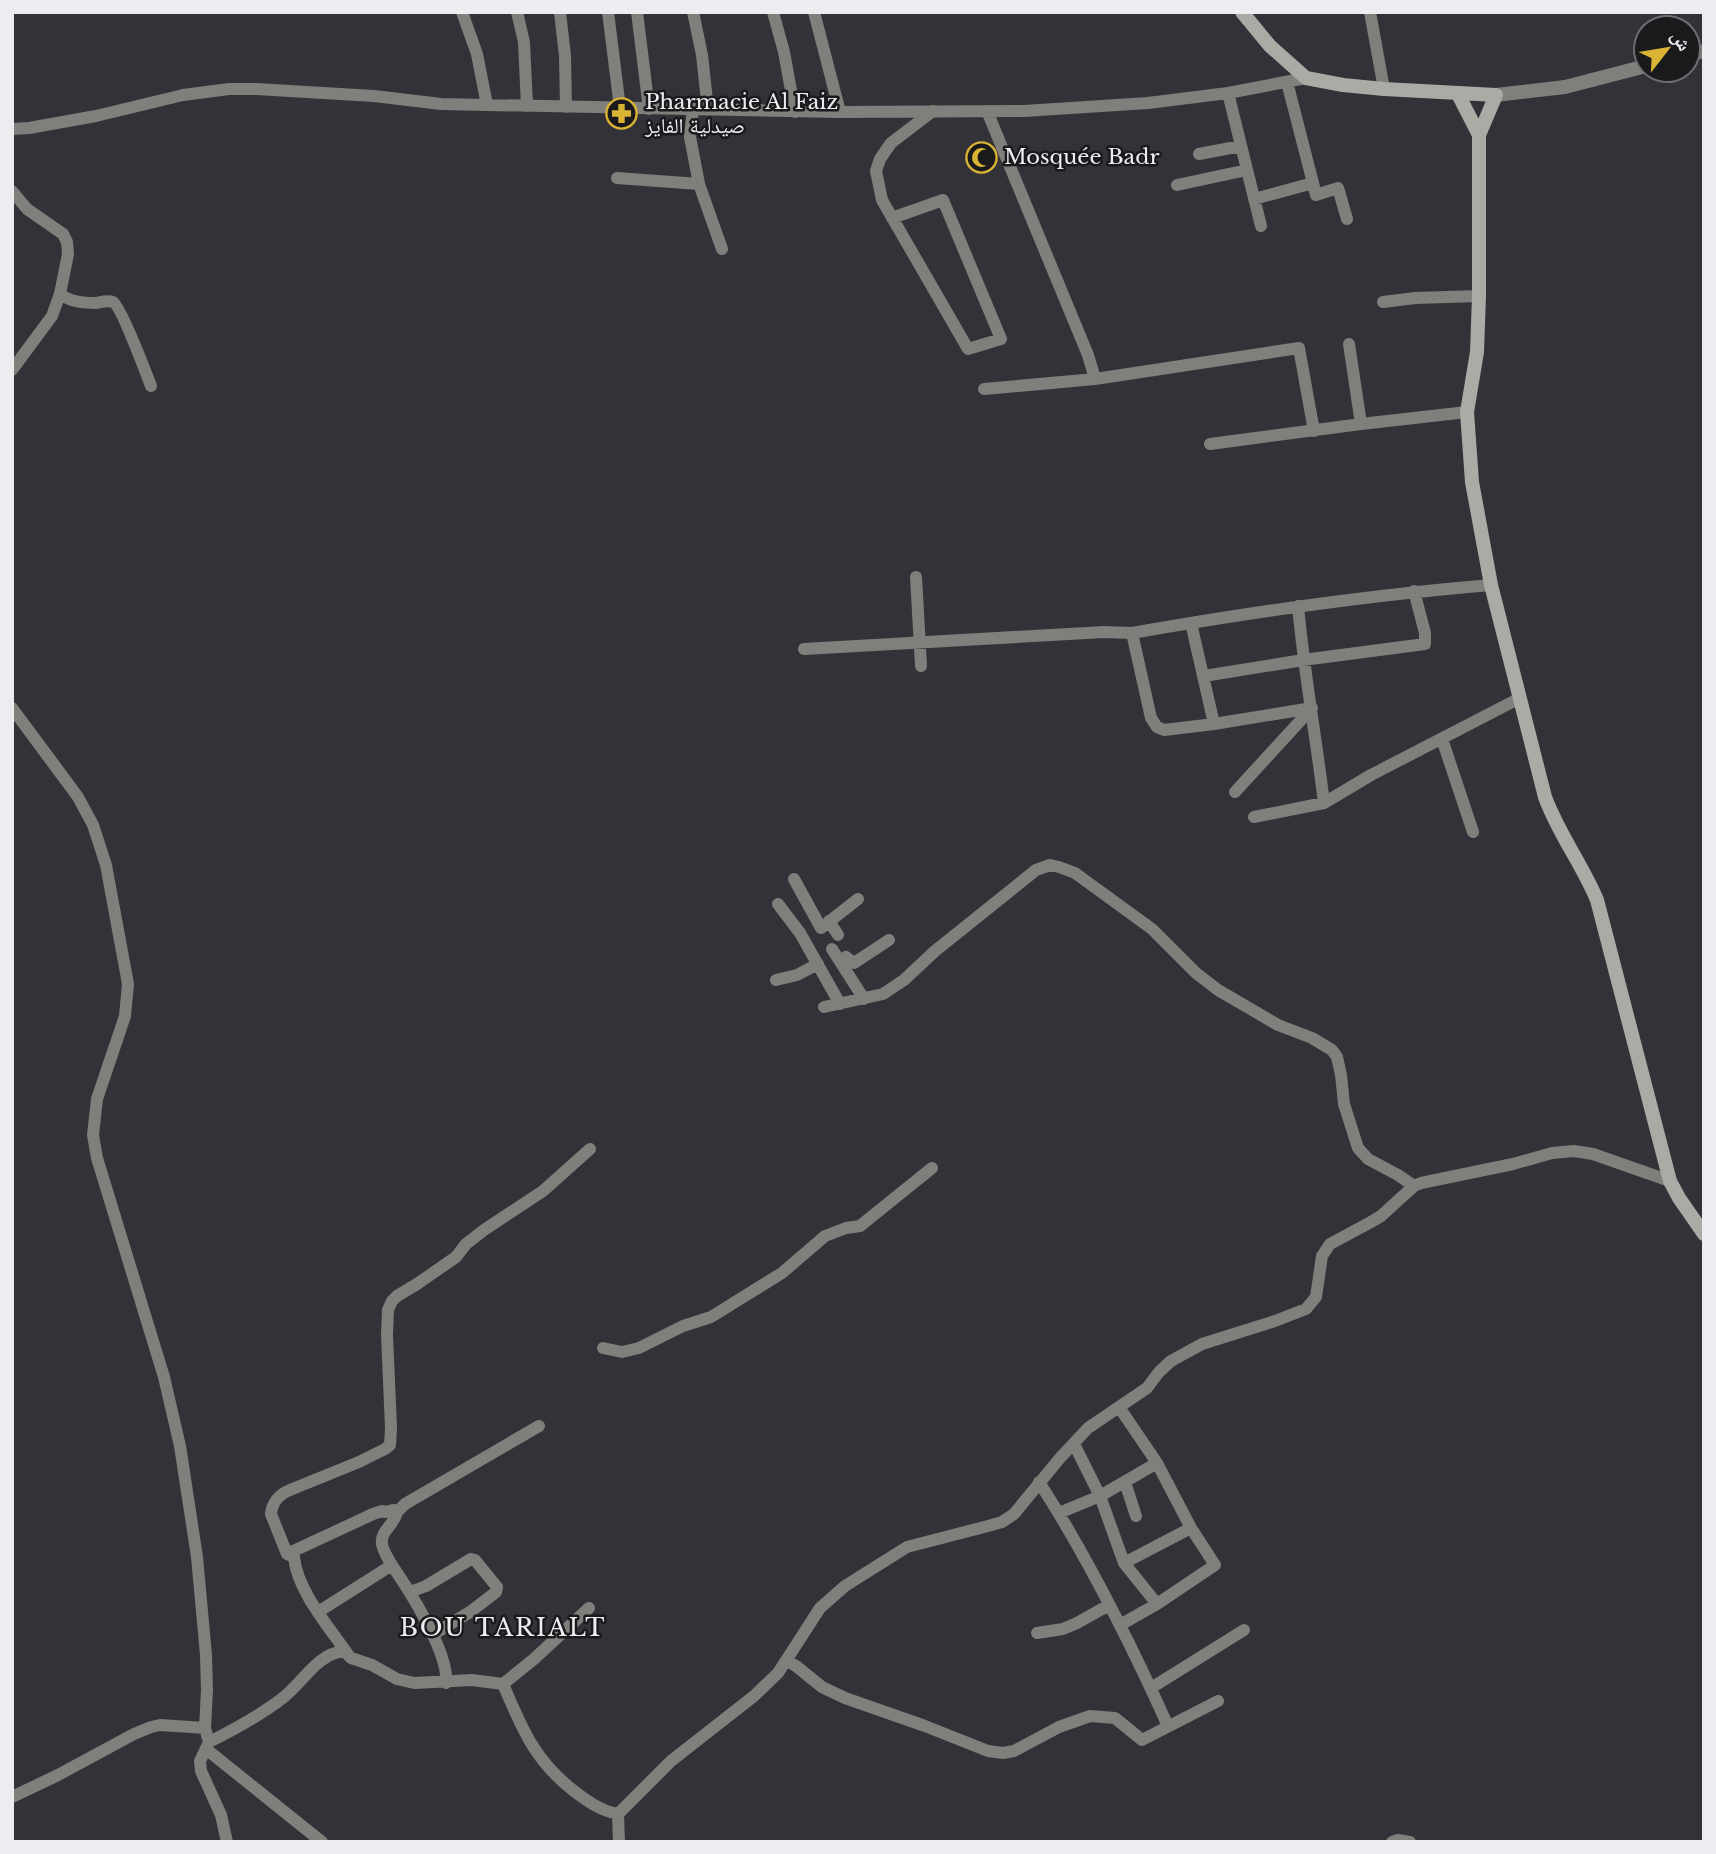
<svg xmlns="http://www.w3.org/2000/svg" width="1716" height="1854" viewBox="0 0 1716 1854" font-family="'Libre Baskerville','Noto Naskh Arabic',serif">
<rect width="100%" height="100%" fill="#333239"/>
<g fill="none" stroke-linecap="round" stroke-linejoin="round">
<path stroke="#807f7b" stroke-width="12" d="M462 12 477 54 487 105
M517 12 524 42 527 106
M560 12 565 56 566 107
M608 12 620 108
M637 12 649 109
M693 12 702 55 708 110
M773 12 784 52 795 112
M814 12 840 112
M1370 12 1384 89
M1228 93 1261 226
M693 109 690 137 699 184 722 249
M987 111 1088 355 1095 379
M12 129 29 128 96 116 183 95 229 89H256L374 96 441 104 840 112 1024 111 1148 103 1228 93 1306 78
M1199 154 1241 146
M617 178 699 184
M1313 183 1316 195 1338 188 1347 219
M1177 185 1247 170
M12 191 27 209 63 234 67 242 68 254 60 294 52 316 12 370
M1254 199 1313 183 1287 82
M892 218 943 200 1001 339 968 349 882 200 876 171 880 159 891 143 933 111
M60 294C71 302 83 303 96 303 101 302 108 300 113 302 121 306 146 373 151 386
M1383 302 1415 298 1479 296
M1349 344 1361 424
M984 389 1095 379 1299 348 1314 431
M1210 444 1361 424 1467 412
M916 577 921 666
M1298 606C1304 672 1316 737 1324 803
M1191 623 1214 724
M1132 633 1151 718 1157 727 1164 730 1214 724 1312 708
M804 649 1104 632 1132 633C1251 612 1371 595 1491 585
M1204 676 1303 660 1425 644V633L1414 591
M12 708 78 797 93 825 106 865 128 984 125 1016 97 1099 93 1135 97 1158 164 1377 180 1446 197 1557 206 1655 207 1690 205 1728 209 1742 200 1761 201 1771 221 1815 227 1842
M1442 739 1473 832
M1235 792 1312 708
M1254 817 1324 803 1371 775 1520 698
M794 879 821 928 858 899
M778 904 800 933 840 1004
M829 921 838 935
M832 949 864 999
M841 961 846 957 854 963 889 940
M776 980 797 975 818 964
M824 1007 883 994 904 980 935 951 1036 870 1050 865 1059 867 1075 873 1152 929 1196 973 1218 990 1278 1025 1312 1038 1332 1050 1337 1057 1341 1075 1344 1104 1358 1148 1368 1159 1398 1175 1414 1186
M603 1348 622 1352 639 1348 683 1326 711 1317 782 1273 825 1236 846 1228 860 1226 932 1168
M1119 1407 1157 1463 1191 1528 1215 1565 1157 1604 1120 1625
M1074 1444 1100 1496 1124 1563 1157 1604
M1039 1482C1089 1559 1130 1642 1168 1726
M1125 1482 1136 1516
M1059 1513 1100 1496 1157 1463
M287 1554 271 1514C272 1502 280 1494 290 1490L359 1462 385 1449 390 1445 391 1428 387 1335 388 1310 392 1301 397 1296 417 1284 456 1257 466 1244 484 1230 543 1191 590 1149
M1124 1563 1191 1528
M410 1592 426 1586 471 1559 475 1560 497 1587 496 1592 470 1612 432 1635
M318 1612 392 1565
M1037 1633 1063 1629 1077 1623 1109 1605
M349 1656C330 1628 297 1591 294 1557L287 1554 373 1514 382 1511 385 1512 393 1510 396 1511 395 1514
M787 1661 796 1666 822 1687 845 1698 925 1726 988 1751 1003 1753 1014 1751 1059 1727 1090 1716 1115 1718 1142 1740 1218 1701
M446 1683C449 1657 418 1605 403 1582 397 1572 384 1556 382 1544 380 1532 393 1525 396 1515L395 1514 405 1504 539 1426
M503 1684C522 1729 535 1761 574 1791 587 1801 601 1811 618 1814L671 1761 754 1696 778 1673 820 1608 845 1586 907 1547 988 1526 1002 1522 1014 1514 1060 1458 1088 1428 1147 1388 1159 1372 1171 1361 1202 1344 1275 1321 1306 1309 1316 1297 1322 1256 1330 1244 1371 1222 1381 1216 1414 1186 1421 1183 1513 1164 1552 1153 1574 1151 1593 1154 1670 1181
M1151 1688 1244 1630
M209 1742C235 1729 261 1715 284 1697 304 1681 317 1654 344 1651L351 1658 372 1665 397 1679 414 1683 472 1680 503 1684 534 1659 589 1608
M206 1749 322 1842
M12 1797 58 1775 134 1734 151 1727 160 1725 205 1728
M618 1814 619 1842
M1392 1842 1398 1840 1410 1842"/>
<path stroke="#807f7b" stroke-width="14" d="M1688 55 1704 51
M1496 95 1565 87 1646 66"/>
<path stroke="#acaaa4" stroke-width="14" d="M1242 12 1270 46 1306 78 1343 85 1384 89 1496 95 1479 135V296L1477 352 1467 412 1472 482 1491 585 1545 797C1558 833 1582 864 1597 900L1670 1181 1679 1198 1704 1234
M1458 94 1479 135"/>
</g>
<defs>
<symbol id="pharmacy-ring" viewBox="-11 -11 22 22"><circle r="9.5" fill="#1a1a1d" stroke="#d9b334" stroke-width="1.5"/><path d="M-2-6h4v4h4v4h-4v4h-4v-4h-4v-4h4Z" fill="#d9b334"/></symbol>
<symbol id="mosque-ring" viewBox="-11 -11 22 22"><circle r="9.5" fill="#1a1a1d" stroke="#d9b334" stroke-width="1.5"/><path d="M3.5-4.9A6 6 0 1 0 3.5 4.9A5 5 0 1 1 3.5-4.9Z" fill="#d9b334"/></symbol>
</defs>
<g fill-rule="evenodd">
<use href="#pharmacy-ring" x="604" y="96" width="35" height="35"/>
<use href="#mosque-ring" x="964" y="140" width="35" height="35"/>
</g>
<g text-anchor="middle" stroke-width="5" stroke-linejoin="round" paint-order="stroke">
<g font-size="21" fill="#ededf1" stroke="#1a1a1d" text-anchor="start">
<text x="645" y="109">Pharmacie Al Faiz<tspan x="645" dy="24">صيدلية الفايز</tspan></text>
<text x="1004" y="164">Mosquée Badr</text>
</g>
<g font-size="24" letter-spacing="2" fill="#ededf1" stroke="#1a1a1d">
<text x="503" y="1636">BOU TARIALT</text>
</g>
</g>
<rect width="1716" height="1854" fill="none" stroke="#ededf1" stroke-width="28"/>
<g transform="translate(1667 49) rotate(59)"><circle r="33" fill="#1a1a1d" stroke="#6e6e72" stroke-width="2"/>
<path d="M0-5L12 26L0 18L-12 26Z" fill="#d9b334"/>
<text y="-10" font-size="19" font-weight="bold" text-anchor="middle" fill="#ededf1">ش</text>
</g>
</svg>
